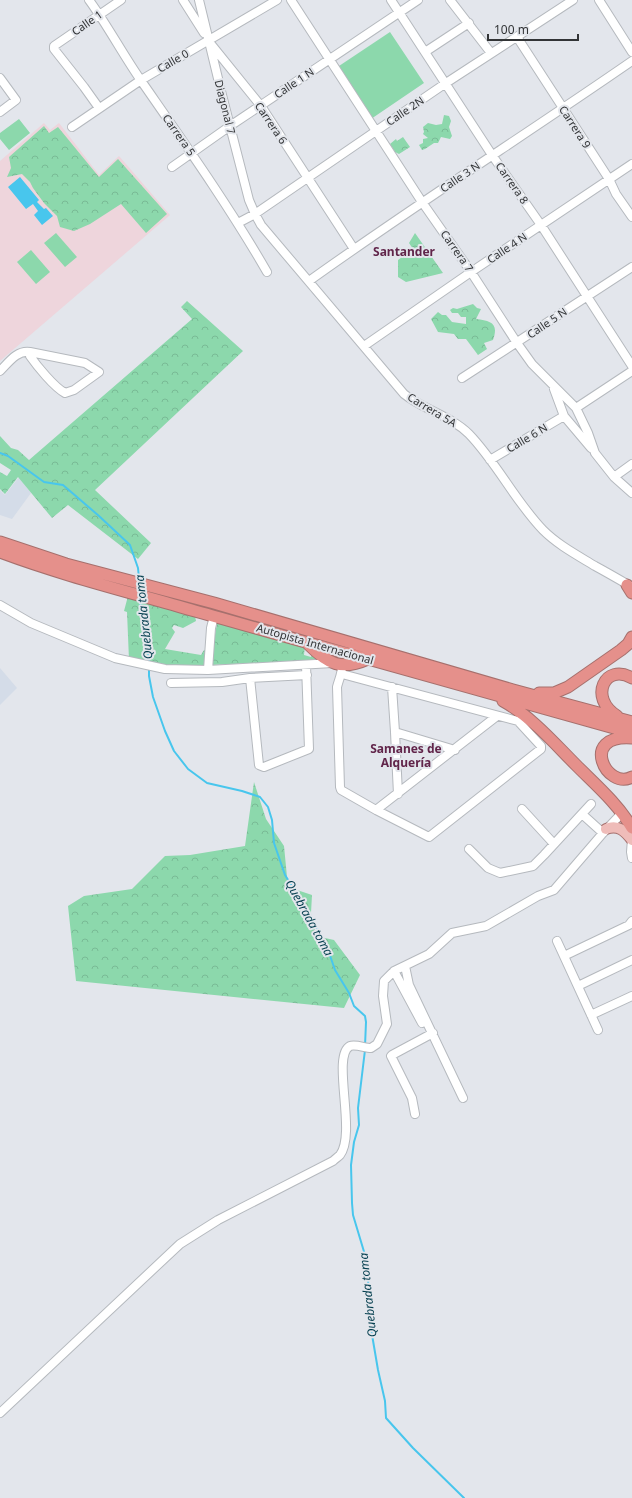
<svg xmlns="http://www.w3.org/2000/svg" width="632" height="1498" viewBox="0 0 632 1498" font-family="'Noto Sans',sans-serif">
<defs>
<pattern id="forest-crowns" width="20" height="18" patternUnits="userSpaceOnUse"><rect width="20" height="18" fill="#8cd8ac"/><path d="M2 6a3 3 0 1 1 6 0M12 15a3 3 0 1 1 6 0" fill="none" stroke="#79ba95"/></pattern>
</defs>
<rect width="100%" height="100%" fill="#e3e6ec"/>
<path fill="#d4dce8" d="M19 477 31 493 12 519 0 515V490L5 495Z
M0 668 17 688 0 705Z"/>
<path fill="#eed5dc" d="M44 123 50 130 59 123 99 175 119 156 170 215 0 361V161Z"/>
<path fill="url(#forest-crowns)" d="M444 115 449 116 451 121 449 127 452 136 450 139 441 137 438 143H434L425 149 422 150 419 145 423 143V139L428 138 423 134 424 132 423 127 428 123 436 125 442 124Z
M44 126 49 133 58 127 99 177 118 159 167 214 146 233 121 204 90 224 74 231 60 227 57 216 44 203 33 188 30 182 22 174 7 177 11 168 9 157Z
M403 137 410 147 399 154 395 152 390 144 396 139 397 141Z
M415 233 443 273 406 282 398 277V260L413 249 409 243Z
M187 301 243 351 95 490 151 543 138 559 68 505 52 518 18 477 5 494 0 489V472L7 476 11 470 0 463V436L11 448 18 450 29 460 192 319 181 307Z
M473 304 477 308 481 309 476 319C491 321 499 323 493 340L484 343 487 349 478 355 466 339H458L454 334 438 332 431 319 438 312 442 315H446L452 322 466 324V317H461L458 313H452L450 310 453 308 457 309C462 307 468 306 473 304Z
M128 596 195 616 196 621 183 628 174 625 172 628 175 632 165 649 201 655 204 650 208 651 207 669 167 668 129 660 127 612 124 611Z
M217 623 305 645 304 655 311 657 313 651 320 660 210 665Z
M254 782 266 819 284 846 288 887 312 895 311 913 316 936 334 940 360 975 344 1008 76 981 68 906 84 896 132 889 165 856 190 855 245 846Z"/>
<path fill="#8cd8ac" d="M390 32 424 83 371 119 336 68Z
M19 119 30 133 9 150 0 139V133Z
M56 233 77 257 65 267 44 243Z
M31 250 50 272 36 284 17 262Z"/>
<path fill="#48c6ed" d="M20 177 39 200 37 202 44 209 46 208 53 216 42 225 34 215 38 211 33 204 26 209 8 187Z"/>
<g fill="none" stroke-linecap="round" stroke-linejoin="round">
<path stroke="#48c6ed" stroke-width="2" d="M0 453 8 456 44 482 63 485 99 516 130 545 138 568 139 578
M140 599C141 620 149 641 149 663
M149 668V676L153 697 165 731 174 751 188 769 207 783 242 791 260 797 268 807 272 820 274 843 285 875 302 902 326 944 335 970 349 993 354 1006 365 1016 366 1022 365 1046
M365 1050 358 1108 359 1125 354 1142 351 1165 352 1203 353 1215 365 1255 368 1277 369 1317 378 1370 385 1401 386 1418 413 1448 464 1498"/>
<defs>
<path id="minor" d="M89 0C108 26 123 55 142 82 185 144 229 206 267 272
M183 0 204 33
M199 0 222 95 249 200 255 214 261 225 404 394C424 410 451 416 469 434 497 463 515 501 543 530 558 545 577 555 595 566 608 573 620 580 632 587
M291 0 422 202 471 272 517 343 532 364 576 408 588 433 595 453 614 477 632 493
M391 0 492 155 541 225 632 366
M450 0 491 53
M599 0 632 52
M517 37 609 179 616 194 632 217
M210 43 261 106 354 249
M425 52 469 23
M0 78 16 100 0 112
M99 108 84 87 54 49V46L121 0
M72 127 141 80 277 0
M172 167 230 126 418 0
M238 223 255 214 446 83 573 0
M309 281C415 205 525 135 632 61
M364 346 471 272 632 164
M0 371C9 362 17 350 30 352L85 363 99 372 74 390 65 393C54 387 37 366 30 356V352
M462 378 632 267
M554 389 564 416 591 448
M576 408 632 371
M490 460 564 416
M614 477 632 464
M0 605 31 623 115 658 165 669 208 670 333 663
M342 666C342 674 339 679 337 687L340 787 341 790 376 810 429 837 541 749V746L518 721 342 674
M208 670 211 628 214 616
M250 678 259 765 264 767 309 749 306 665
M171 683 222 682 250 678 307 675
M392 687 395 732 398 794
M395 732 455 750
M522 809 554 844
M376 810 497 716
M582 814 603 833
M632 839 631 852 632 858
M469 849 488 868 500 873 533 866 544 855 591 804
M557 941 598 1030
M564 956 629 925 632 921
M405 966 409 985 463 1098
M394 971 422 1023
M578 986 632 960
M591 1015 632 996
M415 1114 412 1098 391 1056 392 1055 433 1033
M0 1413 180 1244 218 1220 333 1161C335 1159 338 1157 340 1155 357 1133 331 1056 350 1046 356 1044 365 1048 371 1048L377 1044 387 1024 383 996 384 981 394 971 429 954 452 933 486 926 538 896 554 890 603 833 622 813"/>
<path id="major" d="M606 829C618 824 625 831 632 840"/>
<path id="highway" d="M0 542 66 564 214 603 513 690 632 722
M0 552C64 576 130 592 195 611 253 627 310 644 368 659L632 733
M627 585 632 593
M308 644C328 664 341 671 368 659
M539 693H554L568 687 621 650 628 644 632 637
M503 701C532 717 554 743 577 766 596 785 618 804 632 828
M617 716C588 698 605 662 632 678
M632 738C578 734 607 791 632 777"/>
</defs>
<use href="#minor" stroke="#b5b9be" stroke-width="10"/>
<use href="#major" stroke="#a6706d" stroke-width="12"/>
<use href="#highway" stroke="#a6706d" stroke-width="13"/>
<use href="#minor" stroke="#fff" stroke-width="8"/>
<use href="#major" stroke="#efbcb9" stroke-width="10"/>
<use href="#highway" stroke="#e5908b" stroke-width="11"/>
</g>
<g text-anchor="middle" stroke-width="4" stroke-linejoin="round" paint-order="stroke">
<g font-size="11" fill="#323436" stroke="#e3e6ec">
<text transform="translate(87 23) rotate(-35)" y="4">Calle 1</text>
<text transform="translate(173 61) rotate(-30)" y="4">Calle 0</text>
<text transform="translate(294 83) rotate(-34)" y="4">Calle 1 N</text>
<text transform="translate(225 107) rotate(76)" y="4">Diagonal 7</text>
<text transform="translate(405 111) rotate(-34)" y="4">Calle 2N</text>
<text transform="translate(271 123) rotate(56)" y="4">Carrera 6</text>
<text transform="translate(575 127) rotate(57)" y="4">Carrera 9</text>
<text transform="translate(179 135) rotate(55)" y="4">Carrera 5</text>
<text transform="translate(460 177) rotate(-34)" y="4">Calle 3 N</text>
<text transform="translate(512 183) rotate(55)" y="4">Carrera 8</text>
<text transform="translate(507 248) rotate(-34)" y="4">Calle 4 N</text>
<text transform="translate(457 251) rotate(55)" y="4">Carrera 7</text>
<text transform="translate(547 323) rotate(-34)" y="4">Calle 5 N</text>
<text transform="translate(432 410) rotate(31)" y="4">Carrera 5A</text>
<text transform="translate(527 438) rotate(-31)" y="4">Calle 6 N</text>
<text transform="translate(315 644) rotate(16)" y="4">Autopista Internacional</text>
</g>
<g font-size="12" font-weight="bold" fill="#61254a" stroke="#e3e6ec">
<text x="404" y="256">Santander</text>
<text x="406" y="753">Samanes de<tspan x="406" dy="14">Alquería</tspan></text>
</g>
<g font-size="12" font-style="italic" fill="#053f4f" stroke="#e3e6ec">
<text transform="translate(144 617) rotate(-96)" y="4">Quebrada toma</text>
<text transform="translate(309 918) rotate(61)" y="4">Quebrada toma</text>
<text transform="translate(368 1295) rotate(-96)" y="4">Quebrada toma</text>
</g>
</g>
<path d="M488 34v6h90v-6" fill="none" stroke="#323436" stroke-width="2"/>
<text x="494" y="34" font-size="12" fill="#323436" stroke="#e3e6ec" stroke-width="3" paint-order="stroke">100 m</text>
</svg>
